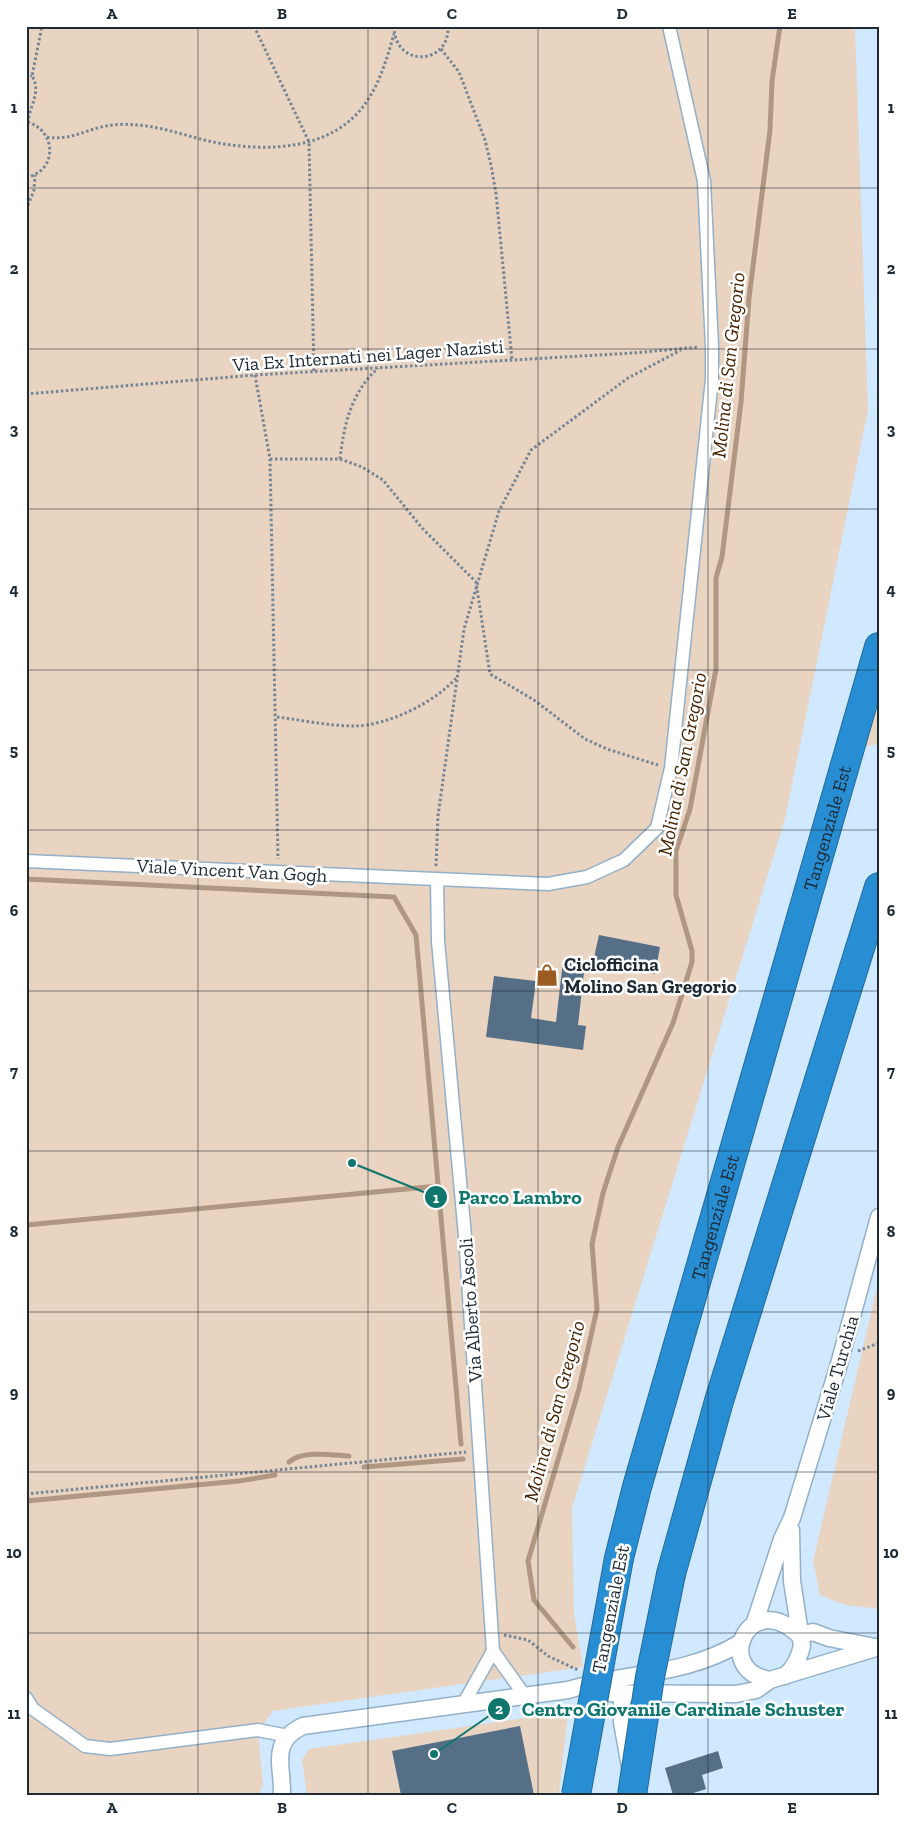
<svg xmlns="http://www.w3.org/2000/svg" width="905" height="1821" viewBox="0 0 905 1821" font-family="'Zilla Slab',serif">
<rect width="100%" height="100%" fill="#d1e9fe"/>
<path fill="#e9d3c1" d="M26 26H855L868 410 785 819 572 1508 574 1613 583 1667 273 1711 258 1731 263 1784 259 1795H26Z
M879 677V744L861 747Z
M879 1279V1609L845 1605 820 1595 813 1561Z
M568 1712 559 1795H307L302 1760 309 1749Z"/>
<g fill="none" stroke-linecap="round" stroke-linejoin="round">
<path stroke="#b09782" stroke-width="5" d="M26 879 394 897 416 935 461 1444
M26 1225 438 1186
M289 1462C303 1450 332 1455 349 1456
M364 1467 463 1459
M26 1501 239 1481 275 1475
M573 1647 534 1600 528 1561 579 1389 597 1309 592 1244 603 1193 618 1147 673 1023 692 962V951L676 895V851L690 809 716 669V578L722 557 741 402 749 298 770 130 772 81 780 26"/>
</g>
<path fill="#546f86" d="M599 935 660 947 655 974 593 962Z
M563 961 585 963 578 1025 586 1026 583 1050 486 1037 494 976 536 981 531 1018 556 1022Z
M520 1726 534 1795H401L392 1751Z
M718 1751 723 1768 702 1775 706 1789 687 1795H673L665 1768Z"/>
<g fill="none" stroke-linecap="round" stroke-linejoin="round">
<defs>
<path id="pedestrian" d="M26 861 548 884 587 877 624 860 657 828 671 768 712 379V346L704 181 669 26
M437 879 438 941 465 1236 493 1651 525 1696
M26 1698 33 1709 85 1746 110 1749 258 1730 288 1736
M464 1703 493 1651"/>
<path id="minor" d="M755 1622 782 1539 792 1518 839 1364 879 1217
M799 1635 813 1632 829 1638 875 1647
M785 1676C795 1668 799 1658 802 1646L792 1581 791 1530
M770 1680C711 1670 750 1587 799 1635
M622 1692V1722L630 1767
M588 1693 736 1694 756 1690 770 1680 879 1647
M282 1795C283 1766 269 1742 303 1726L568 1690C627 1672 685 1676 740 1643"/>
<g id="motorway">
<path id="s1" d="M619 1558 637 1487 879 647"/>
<path d="M671 1574 719 1401 879 887"/>
</g>
</defs>
<use href="#pedestrian" stroke="#93b0c9" stroke-width="15"/>
<use href="#minor" stroke="#93b0c9" stroke-width="19"/>
<use href="#motorway" stroke="#246b9c" stroke-width="30"/>
<path stroke="#748695" stroke-width="3" stroke-dasharray="2.5 2.5" stroke-linecap="butt" d="M254 26 309 142 314 372
M394 26C394 68 450 66 448 26
M441 49 459 72 485 140 491 165 496 193 512 360
M26 73 32 76
M28 123C29 106 42 92 32 76L42 26
M47 137C69 141 85 130 106 126 115 124 127 124 137 125 165 127 191 138 218 143 269 152 332 150 365 104 380 83 387 58 394 34
M26 177C58 172 57 130 27 122
M26 210 34 190 35 175
M255 375 270 459 278 859
M26 394 255 375 633 353 699 347
M270 459H340L362 467 383 480 422 528 476 582 490 674 534 700 585 739 607 749 658 765
M340 459C344 424 351 393 378 368
M277 717C302 720 329 726 354 726 387 726 436 702 457 677
M436 866 438 816 464 629 499 511 531 450 628 378 681 350
M858 1351 879 1343
M26 1494 466 1452
M504 1635 528 1640 548 1656 578 1670"/>
<use href="#pedestrian" stroke="#fff" stroke-width="12"/>
<use href="#minor" stroke="#fff" stroke-width="16"/>
<use href="#motorway" stroke="#278ed4" stroke-width="28"/>
<defs>
<path id="motorway-bridge" d="M576 1795 619 1558
M632 1795 650 1677 671 1574"/>
</defs>
<use href="#motorway-bridge" stroke="#246b9c" stroke-width="30" stroke-linecap="butt"/>
<use href="#motorway-bridge" stroke="#278ed4" stroke-width="28"/>
</g>
<path fill="none" stroke="#1e2a34" stroke-width="1" stroke-opacity="0.55" d="M198 26V1795M368 26V1795M538 26V1795M708 26V1795M26 188H879M26 349H879M26 509H879M26 670H879M26 830H879M26 991H879M26 1151H879M26 1312H879M26 1472H879M26 1633H879"/>
<defs>
<symbol id="shop-bare" viewBox="-9 -9 18 18"><path d="M-5-2.5h2.3a2.7 3.5 0 0 1 5.4 0H5L5.5 6h-11ZM-1.5-2.5h3a1.5 2.3 0 0 0-3 0Z" fill="#9a5c21" stroke="#fff" stroke-width="2.5" paint-order="stroke"/></symbol>
</defs>
<g fill-rule="evenodd">
<use href="#shop-bare" x="531" y="959" width="32" height="32"/>
</g>
<g text-anchor="middle" stroke-width="5" stroke-linejoin="round" paint-order="stroke">
<g font-size="19" fill="#1e2a34" stroke="#fff">
<text transform="translate(368 355) rotate(-4)" y="7">Via Ex Internati nei Lager Nazisti</text>
<text dy="7" stroke="none"><textPath href="#s1" startOffset="759">Tangenziale Est</textPath></text>
<text transform="translate(232 870) rotate(3)" y="7">Viale Vincent Van Gogh</text>
<text dy="7" stroke="none"><textPath href="#s1" startOffset="354">Tangenziale Est</textPath></text>
<text transform="translate(470 1310) rotate(-94)" y="7">Via Alberto Ascoli</text>
<text transform="translate(837 1368) rotate(-74)" y="7">Viale Turchia</text>
<text transform="translate(610 1609) rotate(-79)" y="7">Tangenziale Est</text>
</g>
<g font-size="19" font-weight="bold" fill="#1e2a34" stroke="#fff" text-anchor="start">
<text x="564" y="971">Ciclofficina<tspan x="564" dy="22">Molino San Gregorio</tspan></text>
</g>
<g font-size="20" font-style="italic" fill="#462300" stroke="#fff">
<text transform="translate(728 365) rotate(-84)" y="7">Molina di San Gregorio</text>
<text transform="translate(682 764) rotate(-79)" y="7">Molina di San Gregorio</text>
<text transform="translate(554 1411) rotate(-75)" y="7">Molina di San Gregorio</text>
</g>
</g>
<path fill="none" stroke="#0f766e" stroke-width="2" d="M352 1163L436 1197M434 1754L499 1709"/>
<g fill="#0f766e" stroke="#fff" stroke-width="2">
<circle cx="352" cy="1163" r="5"/>
<circle cx="434" cy="1754" r="5"/>
<circle cx="436" cy="1197" r="12"/>
<circle cx="499" cy="1709" r="12"/>
</g>
<g font-size="15" text-anchor="middle" font-weight="bold" fill="#fff">
<text x="436" y="1203">1</text>
<text x="499" y="1714">2</text>
</g>
<g font-size="20" text-anchor="middle" font-weight="bold" fill="#0f766e" stroke="#fff" stroke-width="5" stroke-linejoin="round" paint-order="stroke">
<text x="520" y="1204">Parco Lambro</text>
<text x="683" y="1716">Centro Giovanile Cardinale Schuster</text>
</g>
<rect width="905" height="1821" fill="none" stroke="#ffffff" stroke-width="55"/>
<rect x="28" y="28" width="850" height="1766" fill="none" stroke="#1e2a34" stroke-width="2"/>
<g font-size="16" text-anchor="middle" font-weight="bold" fill="#1e2a34">
<text x="112" y="19">A</text>
<text x="282" y="19">B</text>
<text x="452" y="19">C</text>
<text x="622" y="19">D</text>
<text x="792" y="19">E</text>
<text x="14" y="113">1</text>
<text x="891" y="113">1</text>
<text x="14" y="274">2</text>
<text x="891" y="274">2</text>
<text x="14" y="435">3</text>
<text x="891" y="435">3</text>
<text x="14" y="595">4</text>
<text x="891" y="595">4</text>
<text x="14" y="756">5</text>
<text x="891" y="756">5</text>
<text x="14" y="916">6</text>
<text x="891" y="916">6</text>
<text x="14" y="1077">7</text>
<text x="891" y="1077">7</text>
<text x="14" y="1237">8</text>
<text x="891" y="1237">8</text>
<text x="14" y="1398">9</text>
<text x="891" y="1398">9</text>
<text x="14" y="1558">10</text>
<text x="891" y="1558">10</text>
<text x="14" y="1719">11</text>
<text x="891" y="1719">11</text>
<text x="112" y="1813">A</text>
<text x="282" y="1813">B</text>
<text x="452" y="1813">C</text>
<text x="622" y="1813">D</text>
<text x="792" y="1813">E</text>
</g>
</svg>
